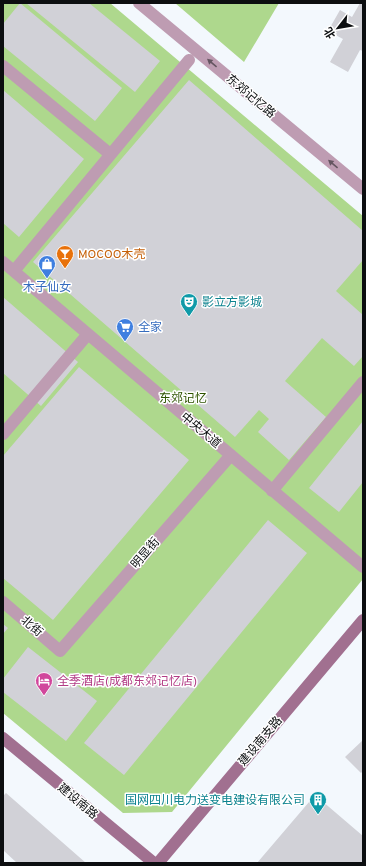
<svg xmlns="http://www.w3.org/2000/svg" width="366" height="866" viewBox="0 0 366 866" font-family="Overpass,'Noto Sans SC',sans-serif">
<rect width="100%" height="100%" fill="#f3f8fd"/>
<path fill="#aed88d" d="M3 3H110L363 216V579L172 812 123 813 3 713Z
M175 3H279L244 62Z"/>
<path fill="#d1d1d7" d="M20 3 122 88 95 121 3 46V24Z
M26 3H89L160 61 135 92Z
M360 3H363V51L360 50 348 72 330 62 343 39 328 31 340 10 352 17Z
M189 80 363 231V260L336 291 363 315V356L354 366 322 338 285 381 326 417 289 460 258 432 269 419 259 410 235 437 33 262Z
M3 90 84 159 19 237 3 223Z
M3 297 78 362 41 406 3 373Z
M79 367 189 460 53 620 3 578V456Z
M363 421V482L339 512 309 488Z
M268 520 307 553 124 775 84 743Z
M3 624 8 628 3 634Z
M28 647 97 701 66 741 3 692V679Z
M363 740V771L361 773 345 757Z
M6 793 86 863H17L3 850V796Z
M315 795 363 836V863H257Z"/>
<g fill="none" stroke-linecap="round" stroke-linejoin="round">
<path stroke="#be9cb2" stroke-width="12" d="M139 3 363 189
M3 66 110 154
M3 262 363 567
M14 271 189 60
M3 434 88 334
M272 491 363 382
M3 602 60 651 231 455"/>
<path stroke="#a17090" stroke-width="12" d="M3 738 154 863
M158 863 363 620"/>
</g>
<defs><path id="oneway-solid" d="M-6-.8H1V-3.2L6.5 0L1 3.2V.8H-6Z"/></defs>
<g fill="#655561">
<use href="#oneway-solid" transform="translate(212 63) rotate(-140)"/>
<use href="#oneway-solid" transform="translate(333 164) rotate(-140)"/>
</g>
<defs>
<symbol id="bar-pin" viewBox="-11 -11 22 30"><path d="M0 17L-7.5 6A9.5 9.5 0 1 1 7.5 6Z" fill="#e8710a" stroke="#fff"/><path d="M-6-5H6L.8 .8V4.5H3.5V6h-7V4.5H-.8V.8Z" fill="#fff"/></symbol>
<symbol id="shop-pin" viewBox="-11 -11 22 30"><path d="M0 17L-7.5 6A9.5 9.5 0 1 1 7.5 6Z" fill="#3f7fe0" stroke="#fff"/><path d="M-5-2.5h2.3a2.7 3.5 0 0 1 5.4 0H5L5.5 6h-11ZM-1.5-2.5h3a1.5 2.3 0 0 0-3 0Z" fill="#fff"/></symbol>
<symbol id="theatre-pin" viewBox="-11 -11 22 30"><path d="M0 17L-7.5 6A9.5 9.5 0 1 1 7.5 6Z" fill="#0f9aa8" stroke="#fff"/><path d="M-5-5.5Q0-4 5-5.5V0Q5 5 0 6Q-5 5-5 0ZM-3.3-2.5H-1v1.5H-3.3ZM1-2.5H3.3v1.5H1ZM-2.8 1Q0 5.5 2.8 1Z" fill="#fff"/></symbol>
<symbol id="supermarket-pin" viewBox="-11 -11 22 30"><path d="M0 17L-7.5 6A9.5 9.5 0 1 1 7.5 6Z" fill="#3f7fe0" stroke="#fff"/><path d="M-6-5.5h2.5l.6 2H6L4.5 2H-2.5L-4.4-4H-6ZM-1.5 3.2a1.3 1.3 0 1 0 .1 0ZM3 3.2a1.3 1.3 0 1 0 .1 0Z" fill="#fff"/></symbol>
<symbol id="hotel-pin" viewBox="-11 -11 22 30"><path d="M0 17L-7.5 6A9.5 9.5 0 1 1 7.5 6Z" fill="#d1479c" stroke="#fff"/><path d="M-6-4.5h1.5V1H6V5H4.5V3h-9V5H-6ZM-4 0a1.8 1.8 0 1 1 3.6 0ZM.5 0V-2.5h3Q6-2.5 6 0Z" fill="#fff"/></symbol>
<symbol id="building-pin" viewBox="-11 -11 22 30"><path d="M0 17L-7.5 6A9.5 9.5 0 1 1 7.5 6Z" fill="#0f9aa8" stroke="#fff"/><path d="M-4-6H4V6H1V3H-1V6H-4ZM-2.5-4.3h1.7v1.8h-1.7ZM.8-4.3h1.7v1.8H.8ZM-2.5-1h1.7V.8h-1.7ZM.8-1h1.7V.8H.8Z" fill="#fff"/></symbol>
</defs>
<g fill-rule="evenodd">
<use href="#bar-pin" x="55" y="244" width="20" height="27"/>
<use href="#shop-pin" x="37" y="254" width="20" height="27"/>
<use href="#theatre-pin" x="179" y="292" width="20" height="27"/>
<use href="#supermarket-pin" x="115" y="317" width="20" height="27"/>
<use href="#hotel-pin" x="34" y="671" width="20" height="27"/>
<use href="#building-pin" x="308" y="790" width="20" height="27"/>
</g>
<g text-anchor="middle" stroke-width="3" stroke-linejoin="round" paint-order="stroke">
<g font-size="12" fill="#0c0e10" stroke="#fff">
<text transform="translate(251 96) rotate(40)" y="4">东郊记忆路</text>
<text transform="translate(201 430) rotate(40)" y="4">中央大道</text>
<text transform="translate(145 553) rotate(-49)" y="4">明显街</text>
<text transform="translate(32 626) rotate(41)" y="4">北街</text>
<text transform="translate(260 741) rotate(-50)" y="4">建设南支路</text>
<text transform="translate(78 801) rotate(40)" y="4">建设南路</text>
</g>
<g font-size="12" fill="#c56008" stroke="#fff" text-anchor="start">
<text x="78" y="258">MOCOO木壳</text>
</g>
<g font-size="12" fill="#366cbe" stroke="#fff">
<text x="47" y="291">木子仙女</text>
<text x="138" y="331" text-anchor="start">全家</text>
</g>
<g font-size="12" fill="#0d838f" stroke="#fff" text-anchor="start">
<text x="202" y="306">影立方影城</text>
<text x="305" y="804" text-anchor="end">国网四川电力送变电建设有限公司</text>
</g>
<g font-size="12" fill="#2e5300" stroke="#fff">
<text x="183" y="402">东郊记忆</text>
</g>
<g font-size="12" fill="#b23c85" stroke="#fff" text-anchor="start">
<text x="57" y="685">全季酒店(成都东郊记忆店)</text>
</g>
</g>
<rect width="366" height="866" fill="none" stroke="#0c0e10" stroke-width="8"/>
<g transform="translate(338 28) rotate(239)" stroke="#ffffff" stroke-width="3" paint-order="stroke">
<path d="M0-3L7 15L0 10L-7 15Z" fill="#0c0e10"/>
<text y="-6" font-size="11" font-weight="bold" text-anchor="middle" fill="#0c0e10">北</text>
</g>
</svg>
